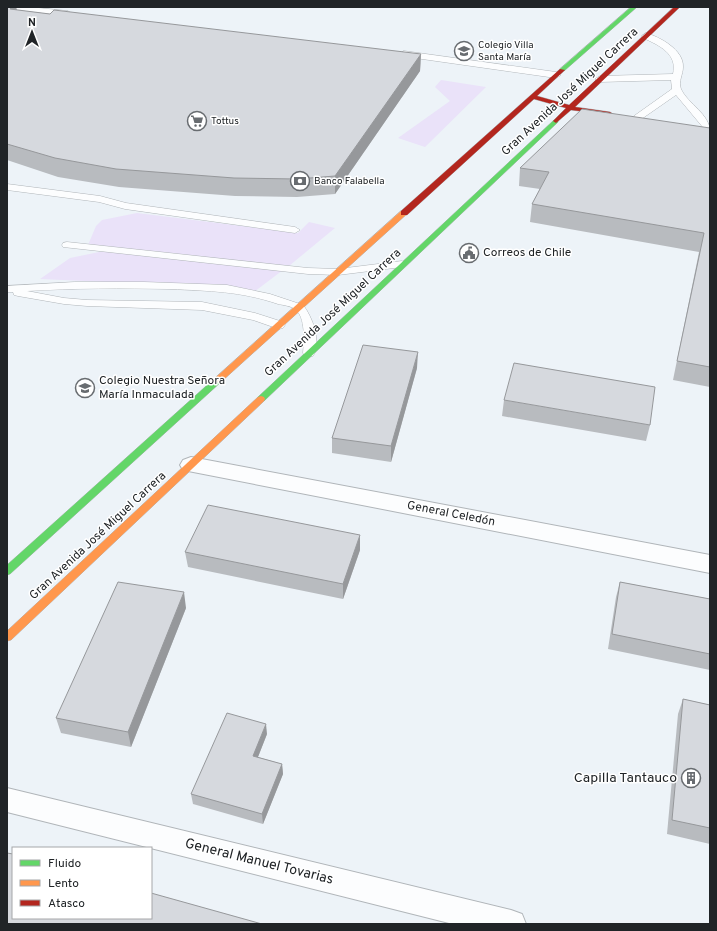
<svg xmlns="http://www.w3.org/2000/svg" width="717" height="931" viewBox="0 0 717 931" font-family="Overpass,sans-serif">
<rect width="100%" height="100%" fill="#edf3f8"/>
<g fill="#eae2f9">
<path d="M441 80 486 87 425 147 398 138 450 101 435 87Z"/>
<path d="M137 213 298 233 309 222 335 228 289 266 88 245 96 226 102 220Z"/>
<path d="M104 251 283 270 254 292 152 284 40 279 70 258Z"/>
</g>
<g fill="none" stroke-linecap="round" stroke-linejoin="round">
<g stroke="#b0b5b9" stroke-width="1">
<g id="lane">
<path d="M7 7H29L68 11 72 14 68 17 7 9Z"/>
<path d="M646 33C660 37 684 50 683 67 683 75 678 81 681 89 688 104 710 114 710 132L706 131 676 95 640 120H634L632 118 634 116 672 89 671 80 600 82 595 79 600 76 673 74C678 54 659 45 643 38L642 36Z"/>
<path d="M404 51 556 72 561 75 556 78 401 56 400 54Z"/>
<path d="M7 184 100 196 126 203 295 227 300 230 295 233 125 209 99 202 7 190Z"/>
<path d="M67 242 308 268 338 269 402 261 407 264 402 267 338 275 308 274 63 247 62 245 63 243Z"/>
<path d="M75 282H144L227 285 270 294 303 305C312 316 322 342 313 356H305L303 353C304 342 306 317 295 309 291 306 283 305 278 304 240 291 209 291 170 289 122 288 75 288 27 291L64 298 87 300 202 302 255 313 283 322 285 325 283 328 279 329 253 320 202 310 87 306 64 304 18 296 14 295 13 292H7V286Z"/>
</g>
</g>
<g stroke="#b0b5b9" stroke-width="2">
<g id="street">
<path d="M191 457 710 555V573L183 470 180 465 183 460Z"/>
<path d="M7 788 511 910 522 914 526 924H453L7 812Z"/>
</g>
</g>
<g stroke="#b0b5b9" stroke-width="1">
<g id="fast">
<path d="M631 7H637L564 71H560V69Z"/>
<path d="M556 119 558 120V122L264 401H258L257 399 258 397 554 120Z"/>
<path d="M218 377 221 378 222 380 221 382 10 574 7 575V565L215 378Z"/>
</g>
</g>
<g stroke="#b0b5b9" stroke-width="1">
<g id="slow">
<path d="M401 211H404L408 213 221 382H215L214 380 215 378Z"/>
<path d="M261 396 264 397 265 399 264 401 11 640 7 641V631L258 397Z"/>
</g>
</g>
<g stroke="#b0b5b9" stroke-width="1">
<path id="jam" d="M674 7H680L575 107 610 112 613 114 612 115 571 110 556 123 553 121 566 108 534 99 407 215H401V211L560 69 565 70 537 96 569 105Z"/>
</g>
<use href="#lane" fill="#fcfdfe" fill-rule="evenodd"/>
<use href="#street" fill="#fcfdfe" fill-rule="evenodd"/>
<use href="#fast" fill="#63d668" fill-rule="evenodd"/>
<use href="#slow" fill="#ff974d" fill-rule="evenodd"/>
<use href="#jam" fill="#b3261e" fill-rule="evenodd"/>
</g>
<g fill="#b8bbbf">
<path d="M7 7H16L17 10 50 14 421 54 420 71 335 194 297 197 235 196 119 187 58 177 7 160Z"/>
<path d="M710 128V387L673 380 699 252 530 222 532 204 540 189 519 186 520 168Z"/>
<path d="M417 368 391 462 332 453V438Z"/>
<path d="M504 400 650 425 646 441 502 416Z"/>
<path d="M360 550 343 599 188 567 185 552Z"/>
<path d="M620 582 710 599V670L608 649 616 597Z"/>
<path d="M186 608 131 747 61 733 56 718Z"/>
<path d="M683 699 710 705V844L667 834 678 714Z"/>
<path d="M267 734 258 757 282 764 283 774 263 824 193 804 191 794Z"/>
</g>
<g fill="#96989b">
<path d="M12 7H16L19 19 10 9Z"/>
<path d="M421 54 420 71 335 194V176Z"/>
<path d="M418 352 417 368 391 462V446Z"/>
<path d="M360 535V550L343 599V584Z"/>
<path d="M184 592 186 608 131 747 128 732Z"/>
<path d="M266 724 267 734 254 767 253 756Z"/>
<path d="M282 764 283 774 263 824 262 814Z"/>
</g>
<g fill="#d6d9de" stroke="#96989b">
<path d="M7 7H12L10 9 50 14 54 10 421 54 335 176 297 179 234 178 116 169 55 158 7 144Z"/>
<path d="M582 109 710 128V367L677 361 704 233 532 204 549 172 520 168Z"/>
<path d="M363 345 418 352 391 446 332 438Z"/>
<path d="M514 363 655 387 650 425 504 400Z"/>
<path d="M208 505 360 535 343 584 185 552Z"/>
<path d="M118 582 184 592 128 732 56 718Z"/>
<path d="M620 582 710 599V654L612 634Z"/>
<path d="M683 699 710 705V828L672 820Z"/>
<path d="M227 713 266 724 253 756 282 764 262 814 191 794Z"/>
<path d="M7 853 13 854V918H151V893L262 924H7Z"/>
</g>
<defs>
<g id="school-ring" transform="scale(1)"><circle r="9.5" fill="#fff" stroke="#686c70" stroke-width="1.5"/><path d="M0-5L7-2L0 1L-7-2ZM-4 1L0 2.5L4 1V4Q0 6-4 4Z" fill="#686c70"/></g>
<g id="supermarket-ring" transform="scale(1)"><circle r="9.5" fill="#fff" stroke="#686c70" stroke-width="1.5"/><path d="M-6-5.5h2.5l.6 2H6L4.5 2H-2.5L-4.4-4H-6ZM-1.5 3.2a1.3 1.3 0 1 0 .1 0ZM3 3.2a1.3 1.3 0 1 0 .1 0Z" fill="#686c70"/></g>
<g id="bank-ring" transform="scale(1)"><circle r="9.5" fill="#fff" stroke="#686c70" stroke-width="1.5"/><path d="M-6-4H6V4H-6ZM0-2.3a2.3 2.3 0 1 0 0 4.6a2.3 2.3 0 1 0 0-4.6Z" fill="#686c70"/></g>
<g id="civic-ring" transform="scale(1)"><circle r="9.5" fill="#fff" stroke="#686c70" stroke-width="1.5"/><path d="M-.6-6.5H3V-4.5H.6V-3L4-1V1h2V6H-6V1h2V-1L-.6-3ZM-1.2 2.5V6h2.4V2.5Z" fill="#686c70"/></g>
<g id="building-ring" transform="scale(1)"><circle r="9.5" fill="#fff" stroke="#686c70" stroke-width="1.5"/><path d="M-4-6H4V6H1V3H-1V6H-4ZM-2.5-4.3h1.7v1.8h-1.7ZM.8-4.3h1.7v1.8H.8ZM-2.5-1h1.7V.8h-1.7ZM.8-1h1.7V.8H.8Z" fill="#686c70"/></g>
</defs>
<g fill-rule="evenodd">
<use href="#school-ring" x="464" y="51"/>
<use href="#supermarket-ring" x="197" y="121"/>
<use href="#bank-ring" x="300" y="181"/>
<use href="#civic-ring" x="469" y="253"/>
<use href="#school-ring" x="85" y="388"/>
<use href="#building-ring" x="691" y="778"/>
</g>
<g text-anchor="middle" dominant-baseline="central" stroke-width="3" stroke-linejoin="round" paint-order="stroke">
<g font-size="10" fill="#202427" stroke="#fff" text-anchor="start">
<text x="478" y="45">Colegio Villa<tspan x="478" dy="12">Santa María</tspan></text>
<text x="211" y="121">Tottus</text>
<text x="314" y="181">Banco Falabella</text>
</g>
<g font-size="12" fill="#202427" stroke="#fff">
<text transform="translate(570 92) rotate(-43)">Gran Avenida José Miguel Carrera</text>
<text transform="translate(333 313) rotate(-43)">Gran Avenida José Miguel Carrera</text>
<text transform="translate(451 514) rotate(11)">General Celedón</text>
<text transform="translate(98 536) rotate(-43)">Gran Avenida José Miguel Carrera</text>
</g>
<g font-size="12" fill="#202427" stroke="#fff" text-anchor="start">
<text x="483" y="253">Correos de Chile</text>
<text x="99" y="381">Colegio Nuestra Señora<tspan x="99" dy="14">María Inmaculada</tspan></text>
</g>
<g font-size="14" fill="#202427" stroke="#fff" text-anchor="end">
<text x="677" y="778">Capilla Tantauco</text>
</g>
<g font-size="14" fill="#202427" stroke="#fff">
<text transform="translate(259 862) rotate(14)">General Manuel Tovarias</text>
</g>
</g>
<rect width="717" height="931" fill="none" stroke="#202427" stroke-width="16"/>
<rect x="12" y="847" width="140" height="72" fill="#ffffff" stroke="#a6a7a9"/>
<rect x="20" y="860" width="20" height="6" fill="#63d668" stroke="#a6a7a9"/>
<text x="48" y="867" font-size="12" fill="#202427">Fluido</text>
<rect x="20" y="880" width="20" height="6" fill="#ff974d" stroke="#a6a7a9"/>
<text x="48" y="887" font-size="12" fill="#202427">Lento</text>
<rect x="20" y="900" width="20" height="6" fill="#b3261e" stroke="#a6a7a9"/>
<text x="48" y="907" font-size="12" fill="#202427">Atasco</text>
<g transform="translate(32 32)" stroke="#ffffff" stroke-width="3" paint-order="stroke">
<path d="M0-3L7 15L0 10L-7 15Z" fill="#202427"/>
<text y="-6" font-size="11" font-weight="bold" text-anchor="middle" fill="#202427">N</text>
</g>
</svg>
